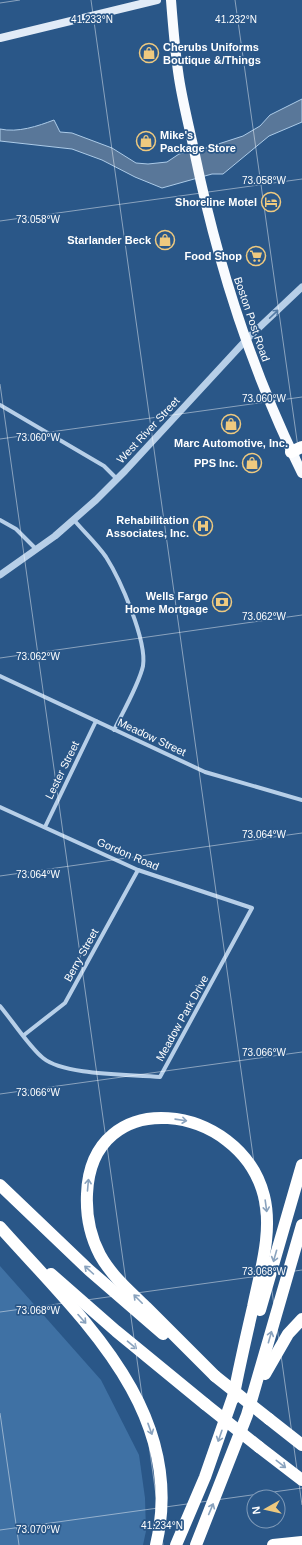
<svg xmlns="http://www.w3.org/2000/svg" width="302" height="1545" viewBox="0 0 302 1545" font-family="Arial,sans-serif">
<rect width="100%" height="100%" fill="#2a5788"/>
<path fill="#3f71a4" d="M0 1266 101 1380 139 1455 145 1498 146 1531 143 1545H0Z"/>
<path fill="#597799" stroke="#accbe8" d="M302 99V122L269 136 223 174H212L162 188 135 177 102 160 72 149 0 141V129C18 133 38 126 54 120L60 132 72 133 112 148 136 163 148 164 167 162 179 154 206 148 243 136 260 126 270 115Z"/>
<g fill="none" stroke-linecap="round" stroke-linejoin="round">
<g stroke="#b7cfe8" stroke-width="4">
<path d="M0 405 104 466 117 479"/>
<path d="M0 520 16 529 36 549"/>
<path d="M74 520C84 532 97 544 106 557 120 579 147 640 143 666 139 684 123 712 114 730"/>
<path d="M0 676 205 772 302 800"/>
<path d="M0 807 138 870 252 908 160 1077C131 1074 65 1076 43 1058 30 1048 11 1019 0 1006"/>
<path d="M45 827 96 721"/>
<path d="M24 1035 65 1003 138 870"/>
</g>
<path stroke="#b7cfe8" stroke-width="7" d="M0 575 55 536 96 500 125 471 246 340 302 287"/>
<path stroke="#e1ebf7" stroke-width="8" d="M0 38 157 0"/>
<path stroke="#f9fbfe" stroke-width="10" d="M171 0C173 26 175 52 179 78 183 104 190 130 195 155 218 266 252 372 302 473"/>
<g stroke="#fff" stroke-width="12">
<path d="M291 452 302 447"/>
<path d="M0 1185 89 1270 163 1334"/>
<path d="M0 1227C80 1317 188 1411 156 1545"/>
<path d="M51 1274 116 1331 205 1404"/>
<path d="M260 1310 302 1165"/>
<path d="M265 1374 288 1334 302 1319"/>
<path d="M215 1376C192 1353 169 1330 146 1307 129 1291 111 1275 100 1255 90 1236 86 1215 87 1194 91 1083 240 1102 264 1196 273 1232 260 1272 253 1307 246 1337 239 1368 233 1399"/>
<path d="M269 1419 302 1445"/>
<path d="M259 1447 302 1480"/>
<path d="M176 1545 205 1477 235 1391"/>
<path d="M196 1545 247 1415 302 1225"/>
<path d="M273 1545 302 1542"/>
</g>
<g stroke="#fff" stroke-width="12">
<path d="M215 1376 269 1419"/>
<path d="M205 1404 259 1447"/>
</g>
</g>
<defs><path id="oneway-shaft" d="M-6 0H5M1.5-3L5.5 0L1.5 3" fill="none" stroke-width="1.6" stroke-linecap="round" stroke-linejoin="round"/></defs>
<use stroke="#547ba5" href="#oneway-shaft" transform="translate(274 314) rotate(-43)"/>
<g stroke="#8aa3be">
<use href="#oneway-shaft" transform="translate(181 1120) rotate(8)"/>
<use href="#oneway-shaft" transform="translate(88 1185) rotate(-85)"/>
<use href="#oneway-shaft" transform="translate(266 1206) rotate(82)"/>
<use href="#oneway-shaft" transform="translate(275 1256) rotate(106)"/>
<use href="#oneway-shaft" transform="translate(89 1270) rotate(-138)"/>
<use href="#oneway-shaft" transform="translate(138 1299) rotate(-135)"/>
<use href="#oneway-shaft" transform="translate(82 1319) rotate(48)"/>
<use href="#oneway-shaft" transform="translate(270 1337) rotate(-74)"/>
<use href="#oneway-shaft" transform="translate(132 1345) rotate(40)"/>
<use href="#oneway-shaft" transform="translate(150 1429) rotate(70)"/>
<use href="#oneway-shaft" transform="translate(220 1436) rotate(109)"/>
<use href="#oneway-shaft" transform="translate(281 1464) rotate(38)"/>
<use href="#oneway-shaft" transform="translate(211 1509) rotate(-67)"/>
</g>
<path fill="none" stroke="#fff" stroke-width="1" stroke-opacity="0.45" d="M91 0 302 1505M235 0 302 476M0 3 20 0M0 221 302 179M0 384 163 1545M0 439 302 397M0 658 302 615M0 876 302 833M0 1094 302 1052M0 1312 302 1270M0 1413 19 1545M0 1530 302 1488"/>
<defs>
<g id="shop-ring" transform="scale(1)"><circle r="9.5" fill="#2a5788" stroke="#eec97f" stroke-width="1.5"/><path d="M-5-2.5h2.3a2.7 3.5 0 0 1 5.4 0H5L5.5 6h-11ZM-1.5-2.5h3a1.5 2.3 0 0 0-3 0Z" fill="#eec97f"/></g>
<g id="hotel-ring" transform="scale(1)"><circle r="9.5" fill="#2a5788" stroke="#eec97f" stroke-width="1.5"/><path d="M-6-4.5h1.5V1H6V5H4.5V3h-9V5H-6ZM-4 0a1.8 1.8 0 1 1 3.6 0ZM.5 0V-2.5h3Q6-2.5 6 0Z" fill="#eec97f"/></g>
<g id="supermarket-ring" transform="scale(1)"><circle r="9.5" fill="#2a5788" stroke="#eec97f" stroke-width="1.5"/><path d="M-6-5.5h2.5l.6 2H6L4.5 2H-2.5L-4.4-4H-6ZM-1.5 3.2a1.3 1.3 0 1 0 .1 0ZM3 3.2a1.3 1.3 0 1 0 .1 0Z" fill="#eec97f"/></g>
<g id="hospital-ring" transform="scale(1)"><circle r="9.5" fill="#2a5788" stroke="#eec97f" stroke-width="1.5"/><path d="M-5-5h3v3.5h4V-5h3V5h-3V1.5h-4V5h-3Z" fill="#eec97f"/></g>
<g id="bank-ring" transform="scale(1)"><circle r="9.5" fill="#2a5788" stroke="#eec97f" stroke-width="1.5"/><path d="M-6-4H6V4H-6ZM0-2.3a2.3 2.3 0 1 0 0 4.6a2.3 2.3 0 1 0 0-4.6Z" fill="#eec97f"/></g>
</defs>
<g fill-rule="evenodd">
<use href="#shop-ring" x="149" y="53"/>
<use href="#shop-ring" x="146" y="141"/>
<use href="#hotel-ring" x="271" y="202"/>
<use href="#shop-ring" x="165" y="240"/>
<use href="#supermarket-ring" x="256" y="256"/>
<use href="#shop-ring" x="231" y="424"/>
<use href="#shop-ring" x="252" y="463"/>
<use href="#hospital-ring" x="203" y="526"/>
<use href="#bank-ring" x="222" y="602"/>
</g>
<g text-anchor="middle" dominant-baseline="central" stroke-width="3.5" stroke-linejoin="round" paint-order="stroke">
<g font-size="11" font-weight="bold" fill="#fff" stroke="#2a5788" text-anchor="end">
<text x="163" y="47" text-anchor="start">Cherubs Uniforms<tspan x="163" dy="13">Boutique &amp;/Things</tspan></text>
<text x="160" y="135" text-anchor="start">Mike's<tspan x="160" dy="13">Package Store</tspan></text>
<text x="257" y="202">Shoreline Motel</text>
<text x="151" y="240">Starlander Beck</text>
<text x="242" y="256">Food Shop</text>
<text x="231" y="443" text-anchor="middle">Marc Automotive, Inc.</text>
<text x="238" y="463">PPS Inc.</text>
<text x="189" y="520">Rehabilitation<tspan x="189" dy="13">Associates, Inc.</tspan></text>
<text x="208" y="596">Wells Fargo<tspan x="208" dy="13">Home Mortgage</tspan></text>
</g>
<g font-size="11" fill="#fff" stroke="#2a5788">
<text transform="translate(252 319) rotate(71)">Boston Post Road</text>
<text transform="translate(148 430) rotate(-47)">West River Street</text>
<text transform="translate(152 737) rotate(25)">Meadow Street</text>
<text transform="translate(62 770) rotate(-64)">Lester Street</text>
<text transform="translate(128 854) rotate(23)">Gordon Road</text>
<text transform="translate(81 955) rotate(-61)">Berry Street</text>
<text transform="translate(182 1018) rotate(-61)">Meadow Park Drive</text>
</g>
</g>
<g font-size="10" text-anchor="middle" fill="#fff" stroke="#2a5788" stroke-width="3.5" stroke-linejoin="round" paint-order="stroke">
<text x="92" y="23">41.233°N</text>
<text x="236" y="23">41.232°N</text>
<text x="264" y="184">73.058°W</text>
<text x="38" y="223">73.058°W</text>
<text x="264" y="402">73.060°W</text>
<text x="38" y="441">73.060°W</text>
<text x="264" y="620">73.062°W</text>
<text x="38" y="660">73.062°W</text>
<text x="264" y="838">73.064°W</text>
<text x="38" y="878">73.064°W</text>
<text x="264" y="1056">73.066°W</text>
<text x="38" y="1096">73.066°W</text>
<text x="264" y="1275">73.068°W</text>
<text x="38" y="1314">73.068°W</text>
<text x="162" y="1529">41.234°N</text>
<text x="38" y="1533">73.070°W</text>
</g>
<g transform="translate(266 1509) rotate(262)"><circle r="19" fill="#2a5788" stroke="#7f9ab8"/>
<path d="M0-3L7 15L0 10L-7 15Z" fill="#eec97f"/>
<text y="-6" font-size="11" font-weight="bold" text-anchor="middle" fill="#ffffff">N</text>
</g>
</svg>
